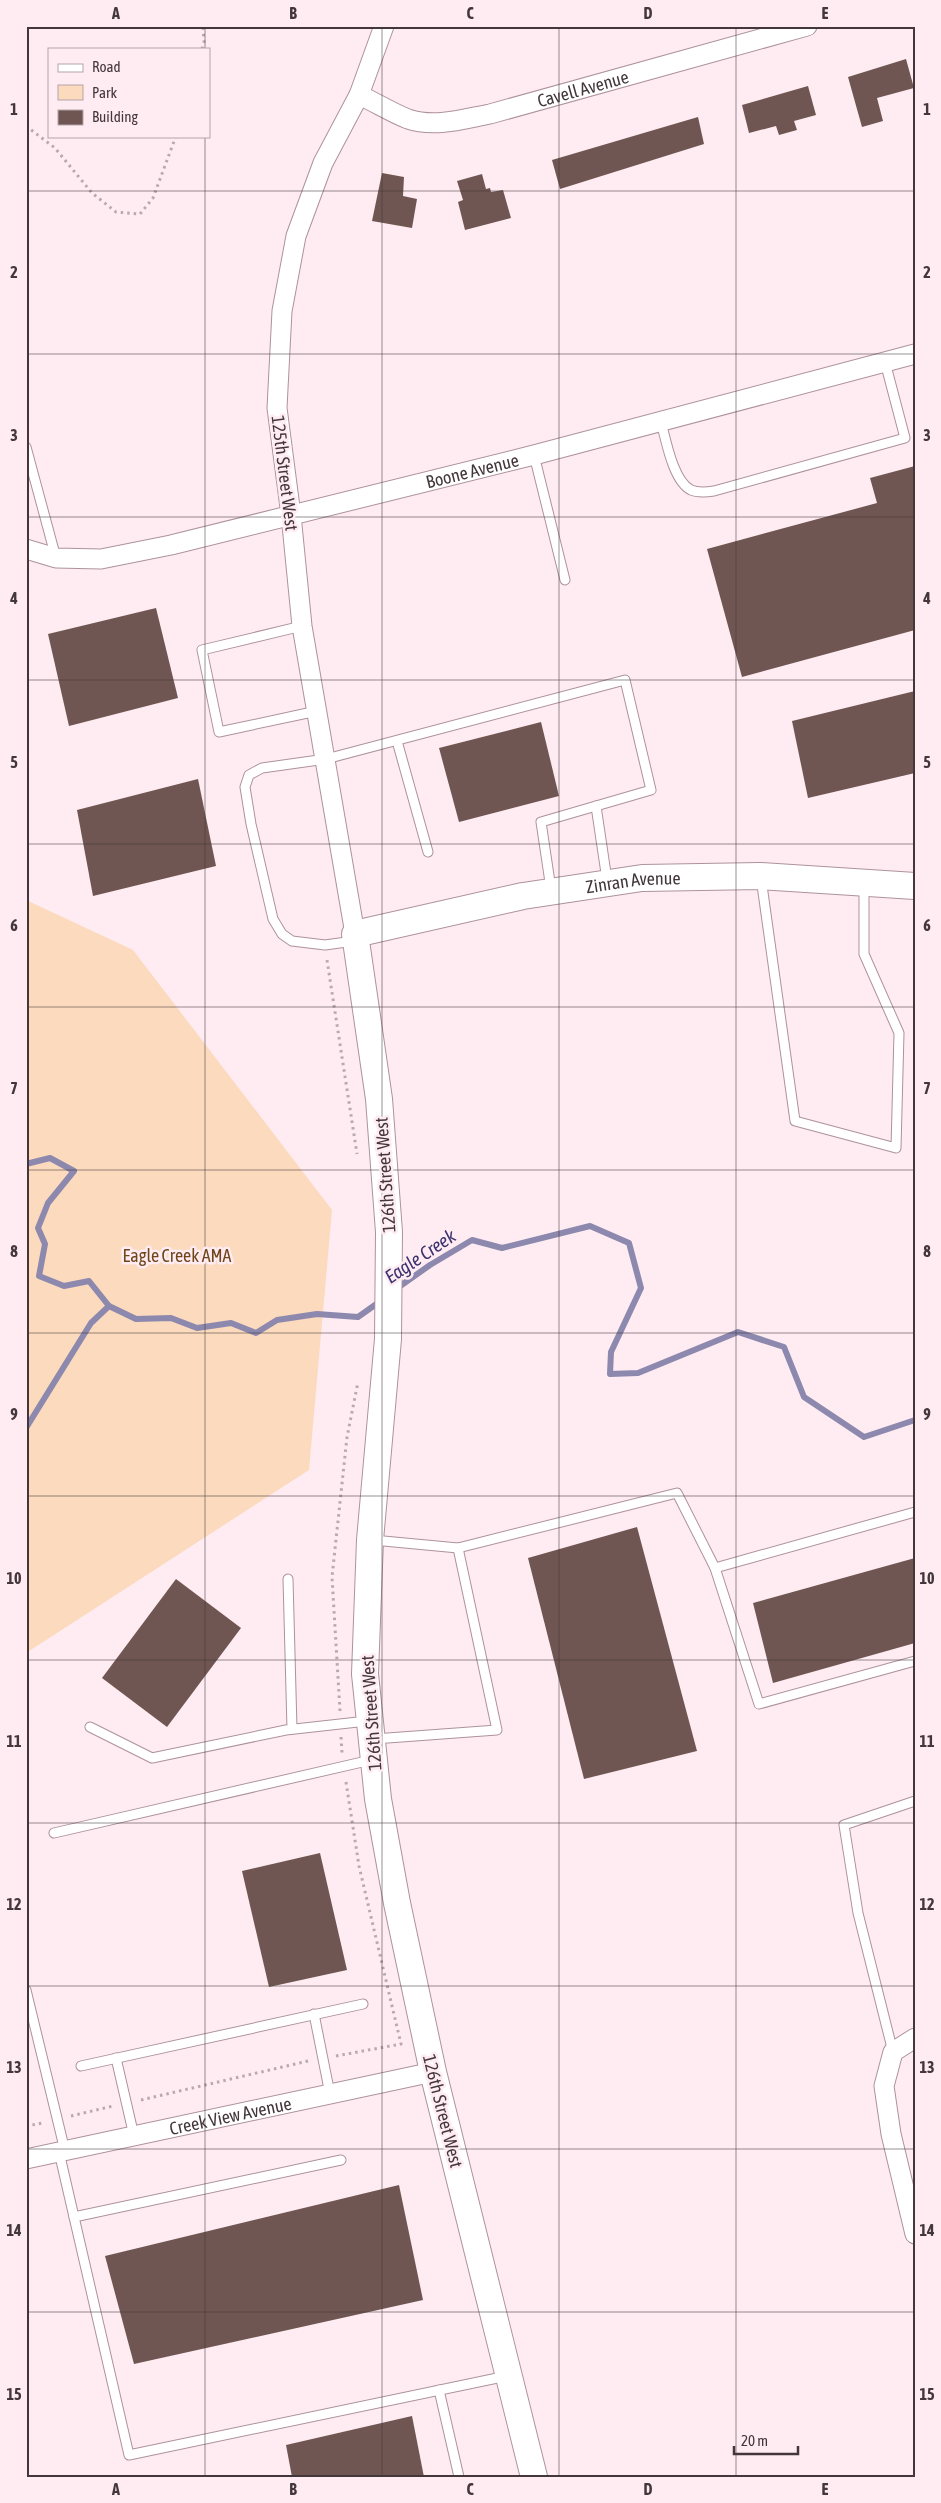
<svg xmlns="http://www.w3.org/2000/svg" width="941" height="2503" viewBox="0 0 941 2503" font-family="'Asap Condensed',sans-serif">
<rect width="100%" height="100%" fill="#feecf2"/>
<path fill="#fbdabd" d="M26 900 133 950 332 1210 309 1470 26 1653Z"/>
<g fill="none" stroke-linecap="round" stroke-linejoin="round">
<g stroke="#8d88ad" stroke-width="6">
<path d="M26 1164 50 1158 74 1171 48 1203 38 1228 45 1244 39 1276 64 1286 89 1281 109 1306 136 1319 171 1318 197 1328 231 1323 256 1333 277 1320 317 1314 358 1317 382 1300"/>
<path d="M396 1289 430 1265 472 1240 502 1248 590 1226 629 1243 641 1288 611 1352 610 1374 638 1373 738 1332 784 1347 804 1397 864 1437 915 1420"/>
<path d="M26 1428 91 1323 109 1306"/>
</g>
</g>
<g fill="#705652">
<path d="M906 59 914 88 877 98 883 121 862 127 848 77Z"/>
<path d="M808 86 816 115 794 121 797 130 779 135 776 126 749 133 742 105Z"/>
<path d="M698 117 704 144 560 189 552 160Z"/>
<path d="M382 173 404 177 403 196 417 199 412 228 372 221Z"/>
<path d="M482 174 486 189 490 188 491 192 503 190 511 218 465 230 458 202 463 200 457 181Z"/>
<path d="M915 466V630L742 677 707 549 877 503 870 478Z"/>
<path d="M156 608 178 698 69 726 48 634Z"/>
<path d="M915 691V773L808 798 792 721Z"/>
<path d="M541 722 559 796 459 822 439 748Z"/>
<path d="M198 779 216 866 93 896 77 810Z"/>
<path d="M637 1527 697 1751 584 1779 528 1558Z"/>
<path d="M915 1558V1643L773 1683 753 1603Z"/>
<path d="M176 1579 241 1628 167 1727 102 1678Z"/>
<path d="M320 1853 347 1970 269 1987 242 1871Z"/>
<path d="M399 2185 423 2300 134 2364 105 2256Z"/>
<path d="M412 2416 424 2477H292L286 2445Z"/>
</g>
<g fill="none" stroke-linecap="round" stroke-linejoin="round">
<g stroke="#ae929b" stroke-width="11">
<g id="lane">
<path d="M661 422C666 440 673 481 691 490 698 493 707 492 714 491L905 438 885 362"/>
<path d="M26 447 56 558"/>
<path d="M534 455 565 580"/>
<path d="M302 626 202 650 219 732 317 711"/>
<path d="M397 741 428 852"/>
<path d="M596 806 607 880"/>
<path d="M761 878 795 1121 896 1148 899 1033 864 954V884"/>
<path d="M354 941 325 945 292 941 282 934 273 919 251 824 245 787 249 775 262 768 326 759 625 680 651 790 541 822 551 889"/>
<path d="M373 1540 458 1548 677 1493 715 1568 759 1704 915 1661"/>
<path d="M715 1568 915 1512"/>
<path d="M288 1579 292 1729"/>
<path d="M90 1727 152 1758 286 1730 367 1721"/>
<path d="M374 1739 497 1730 458 1548"/>
<path d="M54 1833 371 1760"/>
<path d="M26 1990 65 2151"/>
<path d="M314 2014 330 2094"/>
<path d="M893 2052 858 1913 844 1825 915 1801"/>
<path d="M116 2058 134 2136"/>
<path d="M81 2066 363 2004"/>
<path d="M59 2152 129 2455 507 2376"/>
<path d="M74 2217 341 2160"/>
<path d="M439 2390 459 2477"/>
</g>
</g>
<g stroke="#ae929b" stroke-width="21">
<g id="street">
<path id="s1" d="M359 95C375 102 392 113 408 119 435 128 463 119 490 114L807 26"/>
<path id="s2" d="M26 549 56 558 101 559 171 545 534 455 915 354"/>
<path d="M355 934 302 626 291 515 277 408 282 311 296 236 323 163 359 95 384 26"/>
<path d="M915 2038 893 2052 884 2086 891 2134 915 2234"/>
<path id="s3" d="M26 2159 433 2072"/>
</g>
</g>
<g stroke="#ae929b" stroke-width="28">
<g id="secondary">
<path id="s4" d="M534 2477 433 2072 397 1903 378 1799 365 1674 370 1540 388 1339 389 1232 379 1099 355 934 523 896 642 878 760 876 915 886"/>
</g>
</g>
<g stroke="#b9a9af" stroke-width="3" stroke-dasharray="2.5 4" stroke-linecap="butt">
<path d="M202 49 204 42 203 26"/>
<path d="M26 126 55 148 92 193 116 212 140 214 153 198 176 136"/>
<path d="M327 960 357 1154"/>
<path d="M340 1711 332 1577 347 1437 358 1382"/>
<path d="M341 1737 342 1753"/>
<path d="M336 2056 401 2044 359 1866 346 1782"/>
<path d="M141 2100 308 2061"/>
<path d="M71 2116 113 2106"/>
<path d="M26 2126 43 2123"/>
</g>
<use href="#lane" stroke="#fff" stroke-width="9"/>
<use href="#street" stroke="#fff" stroke-width="19"/>
<use href="#secondary" stroke="#fff" stroke-width="26"/>
</g>
<path fill="none" stroke="#43373c" stroke-width="1" stroke-opacity="0.55" d="M205 26V49M382 26V2477M559 26V2477M736 26V2477M205 136V2477M26 191H915M26 354H915M26 517H915M26 680H915M26 844H915M26 1007H915M26 1170H915M26 1333H915M26 1496H915M26 1660H915M26 1823H915M26 1986H915M26 2149H915M26 2312H915"/>
<g text-anchor="middle" dominant-baseline="central" stroke-width="5" stroke-linejoin="round" paint-order="stroke">
<g font-size="18" fill="#43373c" stroke="#feecf2">
<text stroke="none"><textPath href="#s1" startOffset="234">Cavell Avenue</textPath></text>
<text stroke="none"><textPath href="#s2" startOffset="458">Boone Avenue</textPath></text>
<text transform="translate(285 473) rotate(83)">125th Street West</text>
<text stroke="none"><textPath href="#s4" startOffset="1848">Zinran Avenue</textPath></text>
<text transform="translate(385 1175) rotate(-94)">126th Street West</text>
<text transform="translate(371 1713) rotate(-94)">126th Street West</text>
<text transform="translate(443 2111) rotate(76)">126th Street West</text>
<text stroke="none"><textPath href="#s3" startOffset="209">Creek View Avenue</textPath></text>
</g>
<g font-size="18" fill="#6f4519" stroke="#feecf2">
<text x="177" y="1255">Eagle Creek AMA</text>
</g>
<g font-size="19" font-style="italic" fill="#3b326f" stroke="#feecf2">
<text transform="translate(420 1256) rotate(-34)">Eagle Creek</text>
</g>
</g>
<rect width="941" height="2503" fill="none" stroke="#feecf2" stroke-width="55"/>
<rect x="48" y="48" width="162" height="90" fill="#feecf2" stroke="#b3a4a9"/>
<rect x="58" y="64" width="25" height="8" fill="#ffffff" stroke="#b3a4a9"/>
<text x="92" y="72" font-size="15" fill="#43373c">Road</text>
<rect x="58" y="85" width="25" height="15" fill="#fbdabd" stroke="#b3a4a9"/>
<text x="92" y="98" font-size="15" fill="#43373c">Park</text>
<rect x="58" y="110" width="25" height="15" fill="#705652" stroke="#b3a4a9"/>
<text x="92" y="122" font-size="15" fill="#43373c">Building</text>
<path d="M734 2446v8h64v-8" fill="none" stroke="#43373c" stroke-width="2.5"/>
<text x="741" y="2446" font-size="15" fill="#43373c" stroke="#feecf2" stroke-width="4" paint-order="stroke">20 m</text>
<rect x="28" y="28" width="886" height="2448" fill="none" stroke="#43373c" stroke-width="2"/>
<g font-size="16" text-anchor="middle" font-weight="bold" fill="#43373c">
<text x="116" y="19">A</text>
<text x="293" y="19">B</text>
<text x="470" y="19">C</text>
<text x="648" y="19">D</text>
<text x="825" y="19">E</text>
<text x="14" y="115">1</text>
<text x="927" y="115">1</text>
<text x="14" y="278">2</text>
<text x="927" y="278">2</text>
<text x="14" y="441">3</text>
<text x="927" y="441">3</text>
<text x="14" y="604">4</text>
<text x="927" y="604">4</text>
<text x="14" y="768">5</text>
<text x="927" y="768">5</text>
<text x="14" y="931">6</text>
<text x="927" y="931">6</text>
<text x="14" y="1094">7</text>
<text x="927" y="1094">7</text>
<text x="14" y="1257">8</text>
<text x="927" y="1257">8</text>
<text x="14" y="1420">9</text>
<text x="927" y="1420">9</text>
<text x="14" y="1584">10</text>
<text x="927" y="1584">10</text>
<text x="14" y="1747">11</text>
<text x="927" y="1747">11</text>
<text x="14" y="1910">12</text>
<text x="927" y="1910">12</text>
<text x="14" y="2073">13</text>
<text x="927" y="2073">13</text>
<text x="14" y="2236">14</text>
<text x="927" y="2236">14</text>
<text x="14" y="2400">15</text>
<text x="927" y="2400">15</text>
<text x="116" y="2495">A</text>
<text x="293" y="2495">B</text>
<text x="470" y="2495">C</text>
<text x="648" y="2495">D</text>
<text x="825" y="2495">E</text>
</g>
</svg>
